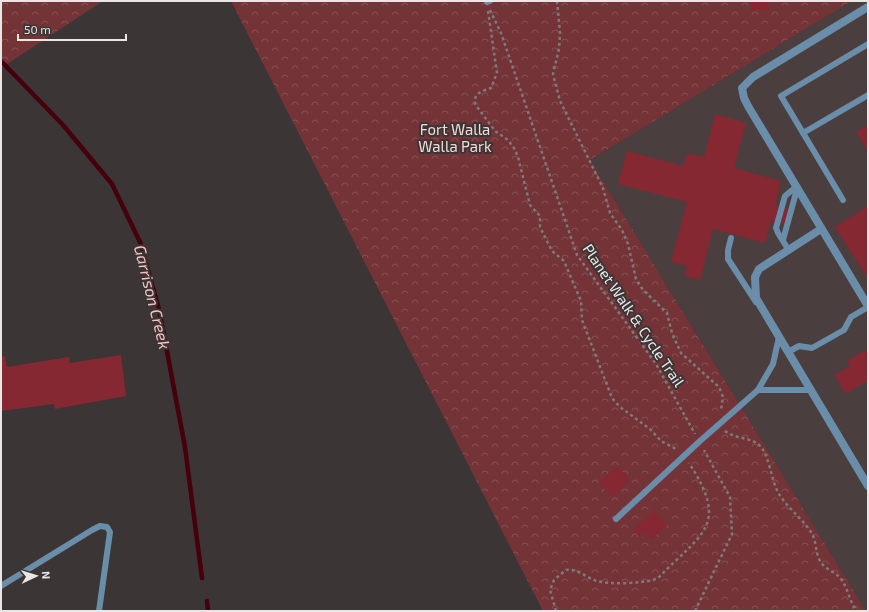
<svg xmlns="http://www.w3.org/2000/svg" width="869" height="612" viewBox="0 0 869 612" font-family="'Exo 2',sans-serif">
<defs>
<pattern id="park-crowns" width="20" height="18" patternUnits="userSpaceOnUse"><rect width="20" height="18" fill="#733337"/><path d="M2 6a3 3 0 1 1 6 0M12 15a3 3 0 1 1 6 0" fill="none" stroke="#875154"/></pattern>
</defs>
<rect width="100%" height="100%" fill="#3b3535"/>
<path fill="#4b3e3e" d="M852 1H868V611H866L590 160Z"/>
<g fill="url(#park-crowns)">
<path d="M1 1H103L1 68Z"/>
<path d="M231 1H852L590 160 866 611H543Z"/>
</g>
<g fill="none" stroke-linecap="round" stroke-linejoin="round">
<g stroke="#45000c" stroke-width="4.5">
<path d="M1 61 63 125 112 184 140 242 159 309 185 447 202 578"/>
<path d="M207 601 208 611"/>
</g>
</g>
<g fill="#862832">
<path d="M751 1H769L768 10H751Z"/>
<path d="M715 114 746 123 734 168 781 181 775 205 789 209 784 225 771 221 765 243 713 229 700 280 684 276 687 266 671 262 687 202 618 184 627 151 683 166 687 153 704 157Z"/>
<path d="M868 125V152L856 132Z"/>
<path d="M868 206V279L835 227Z"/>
<path d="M865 350 868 354V380L846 394 834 375 850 366 847 361Z"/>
<path d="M121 355 126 396 55 409 54 404 1 411V357L5 356 7 367 69 357 70 363Z"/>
<path d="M617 466 630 480 612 497 599 483Z"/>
<path d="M654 511 667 525 652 539 645 532 639 537 633 530Z"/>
</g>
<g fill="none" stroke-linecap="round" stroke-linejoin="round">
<g stroke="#7f7a7a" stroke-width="2.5" stroke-dasharray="3 3" stroke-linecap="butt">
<path d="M557 1 560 33 559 49 553 74 560 101 603 188 610 213 622 230 628 244 636 279 643 290 667 313 672 333 681 353 719 387 723 397 721 410"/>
<path d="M490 10 501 33 577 255 656 364 695 434"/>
<path d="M488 11 497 73 491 88C483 91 473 93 475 104L495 131 508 140 514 148 518 157 530 205 540 216V227L552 251 564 261 581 301 582 320 612 398 620 407 650 429 661 441 676 449"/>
<path d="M725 431C735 439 750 437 759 445 769 453 771 480 778 492 786 507 802 518 811 532 817 541 815 552 820 561 825 570 835 571 841 579 848 588 849 601 857 611"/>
<path d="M556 611 550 590 554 580 566 570C578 568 586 578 597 581 610 585 641 583 653 580L658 578C702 533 730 526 689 463"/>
<path d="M695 611 732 534 730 497 704 450"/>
</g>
<g stroke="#6a8da9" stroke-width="6">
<path d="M487 2 490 1"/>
<path d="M803 133 868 95"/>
<path d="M843 200 781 96 868 44"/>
<path d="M731 238 728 250V259L756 302"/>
<path d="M783 240 797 189"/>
<path d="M788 249 778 233 776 228 785 196 796 187"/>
<path d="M788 352 799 346 812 348 844 330 851 317 868 307"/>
<path d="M758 390H810"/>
<path d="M616 519 700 441 758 390 773 364 779 337"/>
<path d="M1 586 92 530 100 526 107 527 110 532 99 611"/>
</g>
<g stroke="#6a8da9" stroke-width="8">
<path d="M868 7 753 77 742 88 744 98 748 106 868 306"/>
<path d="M821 229 759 269 755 277 756 298 868 486"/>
</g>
</g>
<g text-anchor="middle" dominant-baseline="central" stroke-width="4" stroke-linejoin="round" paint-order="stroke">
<g font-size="15" fill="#f5d9d9" stroke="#3b3535">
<text x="455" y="129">Fort Walla<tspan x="455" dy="17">Walla Park</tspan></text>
</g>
<g font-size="15" fill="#eae6e6" stroke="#3b3535">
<text transform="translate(634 315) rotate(56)">Planet Walk &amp; Cycle Trail</text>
</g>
<g font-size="16" font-style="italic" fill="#f9c3c3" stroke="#3b3535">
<text transform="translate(153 297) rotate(76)">Garrison Creek</text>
</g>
</g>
<rect width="869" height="612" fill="none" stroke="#eae6e6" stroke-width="4"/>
<g transform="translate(36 576) rotate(86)" stroke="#3b3535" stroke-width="3" paint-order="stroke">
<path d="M0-3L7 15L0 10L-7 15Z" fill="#eae6e6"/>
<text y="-6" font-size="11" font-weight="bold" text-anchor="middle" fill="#eae6e6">N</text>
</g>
<path d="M18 34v6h108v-6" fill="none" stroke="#eae6e6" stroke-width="2"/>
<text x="24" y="34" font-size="12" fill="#eae6e6" stroke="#3b3535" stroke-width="3" paint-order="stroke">50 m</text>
</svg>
